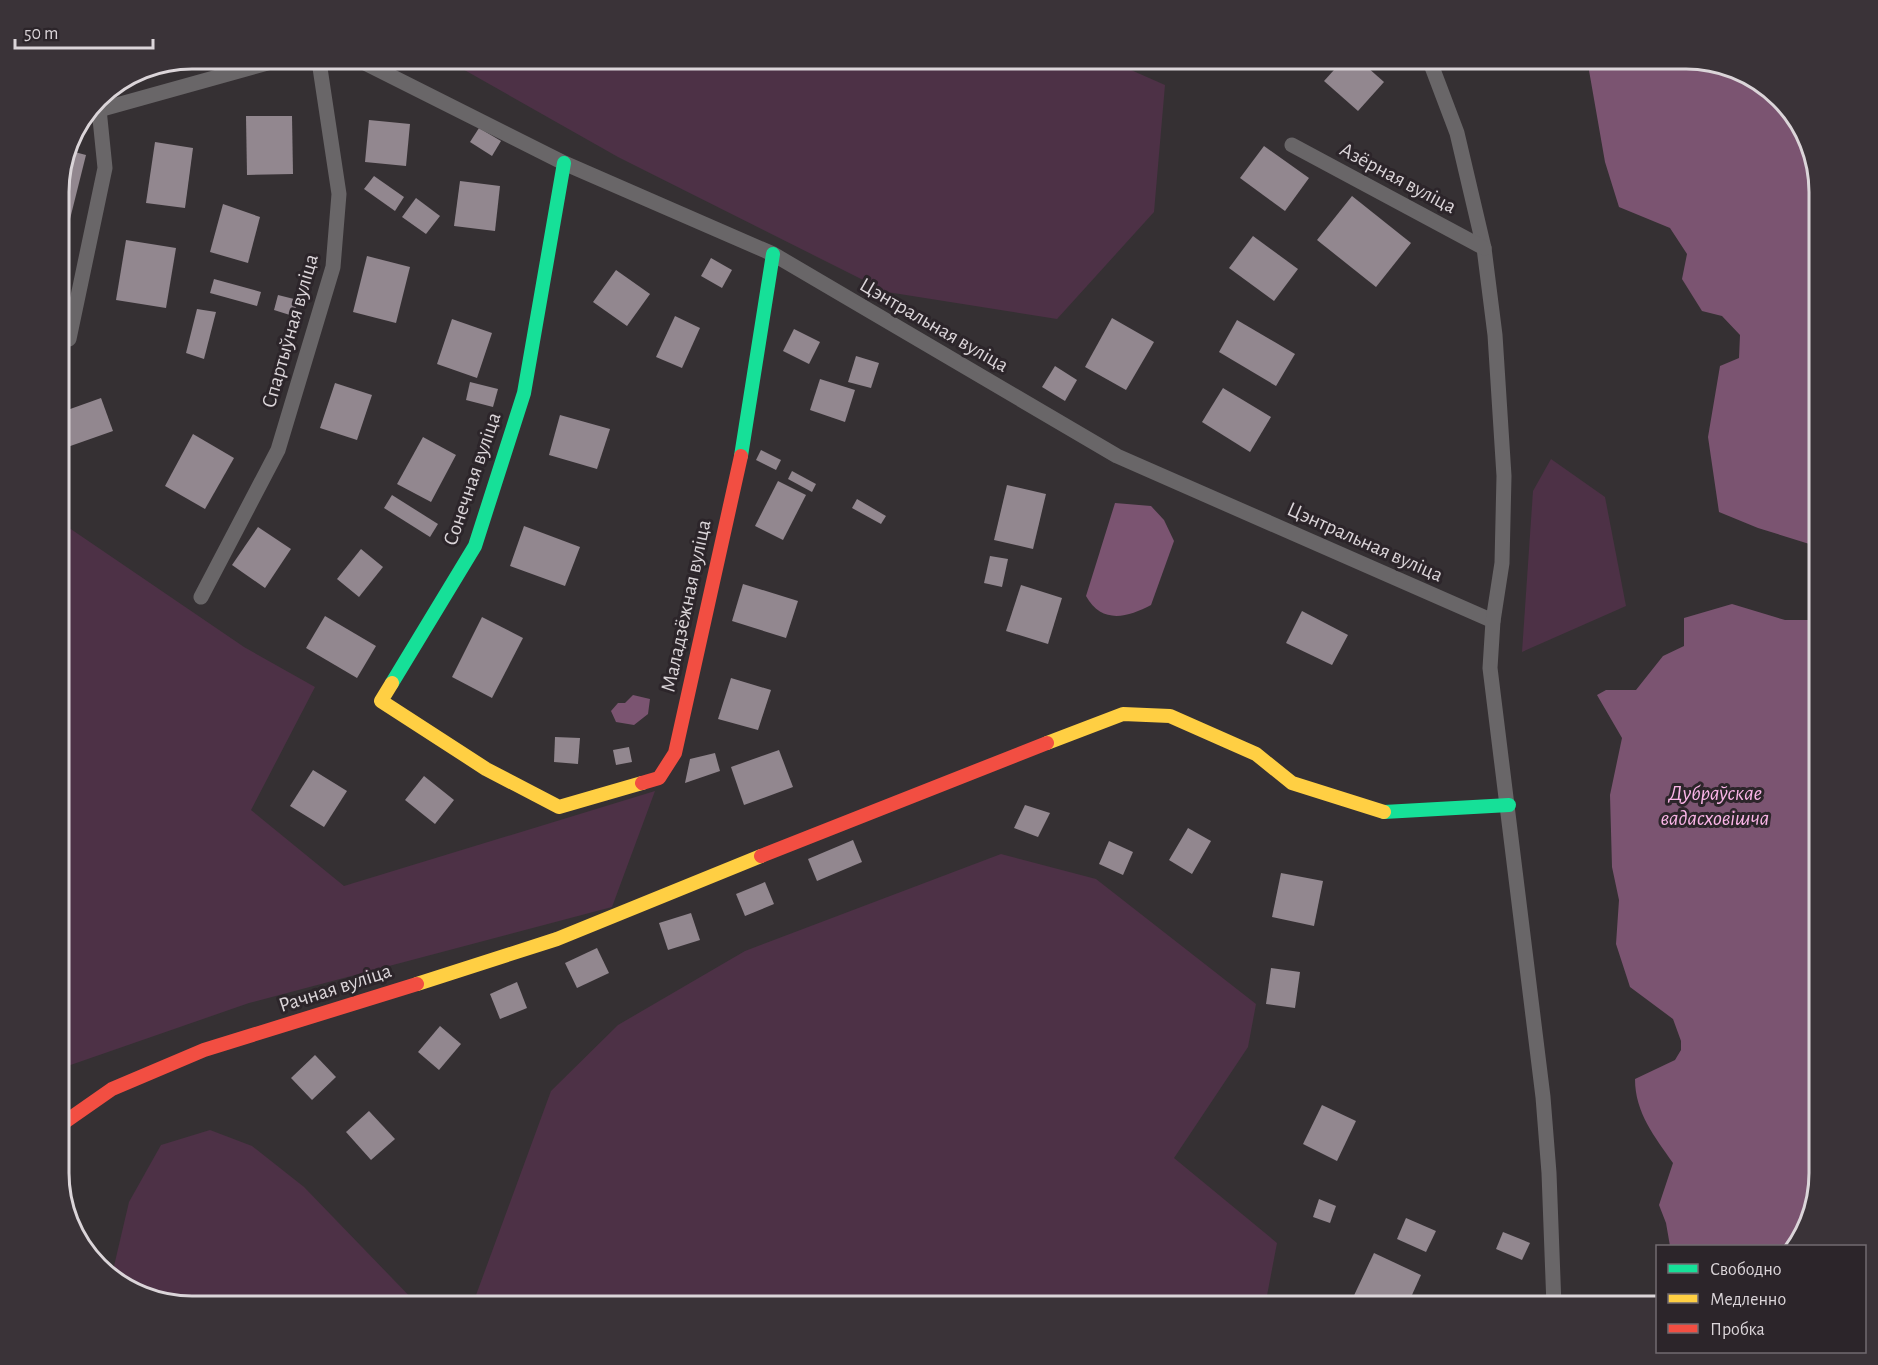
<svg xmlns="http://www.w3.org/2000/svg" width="1878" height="1365" viewBox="0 0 1878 1365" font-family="'Alegreya Sans',sans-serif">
<rect width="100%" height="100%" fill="#353033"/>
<g fill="#4d3146">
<path d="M445 59H1106L1165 85 1154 212 1057 319 887 292 618 157Z"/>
<path d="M1551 459 1605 497 1626 606 1522 652 1533 491Z"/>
<path d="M59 521 244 647 315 687 251 810 344 886 655 791 612 907 249 1003 59 1069Z"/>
<path d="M1001 854 1096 879 1256 1004 1248 1047 1174 1158 1277 1243 1265 1306H472L551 1091 618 1025 745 951Z"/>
<path d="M210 1130 252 1146 304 1187 419 1306H191L111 1279 129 1202 161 1145Z"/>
</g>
<g fill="#7b5471">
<path d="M1587 59H1687L1767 86 1806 132 1819 191V547L1758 528 1719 512 1708 437 1720 366 1739 358 1740 335 1722 316 1702 311 1682 279 1687 254 1670 228 1619 207 1605 162Z"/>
<path d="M1115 503 1151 506 1164 520 1174 541 1151 605C1128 617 1102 625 1086 596Z"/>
<path d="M1732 604 1785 620H1819V1174L1795 1246H1670L1666 1223 1659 1205 1673 1163C1655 1137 1635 1113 1635 1079L1675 1060 1681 1050V1041L1673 1019 1630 987 1616 944 1619 900 1612 867 1610 795 1622 738 1597 695 1606 690H1636L1663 656 1684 646V618Z"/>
<path d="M633 695 650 699 648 714 634 725 616 722 611 711 618 703H625Z"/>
</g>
<g fill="#92878f">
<path d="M1344 59H1358L1384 82 1358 111 1324 81Z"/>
<path d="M246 116H292L293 174 247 175Z"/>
<path d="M369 120 410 124 406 166 365 162Z"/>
<path d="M479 128 501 141 492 156 470 142Z"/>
<path d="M155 142 193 148 185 208 146 203Z"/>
<path d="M1264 146 1309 178 1285 211 1240 178Z"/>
<path d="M67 150 86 155 70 219 59 216V183Z"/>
<path d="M374 176 404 197 395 211 364 189Z"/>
<path d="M460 181 500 186 495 231 454 226Z"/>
<path d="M1352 196 1411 243 1376 287 1317 240Z"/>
<path d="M416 198 440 216 426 234 402 217Z"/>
<path d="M223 204 260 217 248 263 210 252Z"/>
<path d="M1253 236 1298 269 1274 301 1229 268Z"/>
<path d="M126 240 176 248 166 308 116 300Z"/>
<path d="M367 256 410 267 396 323 353 312Z"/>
<path d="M711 258 732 270 722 288 701 276Z"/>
<path d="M616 270 650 294 627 326 593 302Z"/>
<path d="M214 279 261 292 257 306 210 293Z"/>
<path d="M278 295 298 300 293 316 274 310Z"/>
<path d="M197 309 216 312 204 359 186 353Z"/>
<path d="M675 316 700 328 682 368 656 357Z"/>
<path d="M1112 318 1154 342 1126 390 1085 367Z"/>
<path d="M452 319 492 333 477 378 437 364Z"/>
<path d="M1237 320 1295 354 1276 386 1219 352Z"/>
<path d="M794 329 820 342 809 364 783 351Z"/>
<path d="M856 356 879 363 871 388 848 382Z"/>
<path d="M1055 366 1077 380 1065 401 1042 387Z"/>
<path d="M820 379 855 390 845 422 810 410Z"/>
<path d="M470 382 498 389 493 407 466 400Z"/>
<path d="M335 383 372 395 357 440 320 428Z"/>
<path d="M1223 388 1271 417 1250 452 1202 422Z"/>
<path d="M101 398 113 431 59 450V413Z"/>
<path d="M560 415 610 429 597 469 549 455Z"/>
<path d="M193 434 234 458 205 509 165 486Z"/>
<path d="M423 437 456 455 431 502 397 484Z"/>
<path d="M761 450 781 460 776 470 756 460Z"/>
<path d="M792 471 816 484 812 492 788 479Z"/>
<path d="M778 481 806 495 783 540 755 526Z"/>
<path d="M1007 485 1046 494 1033 549 994 540Z"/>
<path d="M392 495 438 524 430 537 384 508Z"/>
<path d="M857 499 886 516 881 524 852 508Z"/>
<path d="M524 526 580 547 565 586 510 566Z"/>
<path d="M258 527 291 549 265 588 232 565Z"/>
<path d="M361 549 383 567 359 597 337 579Z"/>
<path d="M990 556 1008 559 1002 587 984 583Z"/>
<path d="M743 584 798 601 786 638 732 621Z"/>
<path d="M1021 585 1062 598 1048 644 1006 631Z"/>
<path d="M1302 611 1348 635 1332 665 1286 643Z"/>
<path d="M325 616 376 646 357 678 306 648Z"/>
<path d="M482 617 523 638 492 698 452 677Z"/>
<path d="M731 678 771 690 758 730 718 719Z"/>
<path d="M555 737 580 738 578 764 554 762Z"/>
<path d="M629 747 632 762 616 765 613 750Z"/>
<path d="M779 750 793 787 744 805 731 767Z"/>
<path d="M715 753 720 771 685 783 690 759Z"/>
<path d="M313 770 347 791 324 827 290 806Z"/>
<path d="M424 776 454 800 435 824 405 800Z"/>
<path d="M1025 805 1050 813 1038 837 1014 828Z"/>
<path d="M1188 828 1211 841 1192 874 1169 860Z"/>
<path d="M853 840 862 862 817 881 808 859Z"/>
<path d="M1109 841 1133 852 1123 875 1099 864Z"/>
<path d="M1281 873 1323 881 1314 926 1272 917Z"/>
<path d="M765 882 774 904 745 916 736 894Z"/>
<path d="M691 913 700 940 668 950 659 923Z"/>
<path d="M597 948 609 973 577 988 565 963Z"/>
<path d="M1271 968 1300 972 1295 1008 1266 1004Z"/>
<path d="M517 982 527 1008 500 1019 490 994Z"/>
<path d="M440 1026 461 1044 439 1070 418 1052Z"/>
<path d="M315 1055 336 1077 312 1100 291 1078Z"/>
<path d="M1322 1105 1356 1121 1337 1161 1303 1144Z"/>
<path d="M369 1111 395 1139 371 1160 346 1132Z"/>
<path d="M1319 1199 1336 1206 1330 1223 1313 1217Z"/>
<path d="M1406 1218 1436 1231 1426 1252 1397 1239Z"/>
<path d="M1503 1232 1530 1243 1522 1260 1496 1249Z"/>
<path d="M1374 1253 1421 1275 1407 1306H1349Z"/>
</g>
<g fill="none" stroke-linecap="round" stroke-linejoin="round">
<g stroke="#696668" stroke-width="15">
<path d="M357 59 564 163 773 254 1117 456 1493 621"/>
<path d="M1429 59 1457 133 1484 248 1495 335 1504 476 1502 563 1493 621 1490 668 1543 1097 1549 1173 1554 1306"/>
<path d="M88 113 282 59"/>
<path d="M1292 145 1484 248"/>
<path d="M69 339 105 168 99 109"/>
<path d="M201 597 278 450 333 267 339 194 320 68 322 59"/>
</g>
<g stroke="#16e098" stroke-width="14">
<path d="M741 456 773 254"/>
<path d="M392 683 475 546 524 393 564 163"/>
<path d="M1384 812 1509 805"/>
</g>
<g stroke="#ffcf43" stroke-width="14">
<path d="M392 683 381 701 486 769 559 807 642 783"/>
<path d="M1047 743 1123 714 1170 716 1256 754 1292 783 1384 812"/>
<path d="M417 984 557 939 761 856"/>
</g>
<g stroke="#f24e42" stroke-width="14">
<path d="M642 783 659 778 675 753 741 456"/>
<path d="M761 856 1047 743"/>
<path d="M59 1126 112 1089 204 1050 417 984"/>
</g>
</g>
<g text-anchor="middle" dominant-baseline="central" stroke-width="6" stroke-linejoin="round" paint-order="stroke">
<g font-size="21" fill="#dbd5d9" stroke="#2c252a">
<text transform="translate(1398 178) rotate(28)">Азёрная вуліца</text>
<text transform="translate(934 325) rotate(30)">Цэнтральная вуліца</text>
<text transform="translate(290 331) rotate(-74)">Спартыўная вуліца</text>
<text transform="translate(472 479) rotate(-71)">Сонечная вуліца</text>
<text transform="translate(1365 542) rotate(24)">Цэнтральная вуліца</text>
<text transform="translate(686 606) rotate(-78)">Маладзёжная вуліца</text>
<text transform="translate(335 988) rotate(-18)">Рачная вуліца</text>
</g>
<g font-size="22" font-style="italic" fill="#fab5e7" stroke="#2c252a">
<text x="1715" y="793">Дубраўскае<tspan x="1715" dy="25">вадасховішча</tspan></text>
</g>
</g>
<path d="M0 0H1878V1365H0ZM192 69H1686A123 123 0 0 1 1809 192V1173A123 123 0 0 1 1686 1296H192A123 123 0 0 1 69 1173V192A123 123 0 0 1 192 69Z" fill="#3a3338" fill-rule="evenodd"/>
<path fill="none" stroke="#dbd5d9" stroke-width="3" d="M192 69H1686A123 123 0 0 1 1809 192V1173A123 123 0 0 1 1686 1296H192A123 123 0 0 1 69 1173V192A123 123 0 0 1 192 69Z"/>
<rect x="1656" y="1245" width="210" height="108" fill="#2c252a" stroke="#726b70" stroke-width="1.5"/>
<rect x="1668" y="1264" width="30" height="9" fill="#16e098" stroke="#726b70" stroke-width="1.5"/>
<text x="1710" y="1275" font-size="18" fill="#dbd5d9">Свободно</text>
<rect x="1668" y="1294" width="30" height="9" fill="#ffcf43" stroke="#726b70" stroke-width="1.5"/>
<text x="1710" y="1305" font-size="18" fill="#dbd5d9">Медленно</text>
<rect x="1668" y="1324" width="30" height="9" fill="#f24e42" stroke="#726b70" stroke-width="1.5"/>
<text x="1710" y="1335" font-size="18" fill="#dbd5d9">Пробка</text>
<path d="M15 39v9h138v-9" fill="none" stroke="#dbd5d9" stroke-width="3"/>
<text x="24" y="39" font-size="18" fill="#dbd5d9" stroke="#2c252a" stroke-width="4.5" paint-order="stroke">50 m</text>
</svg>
